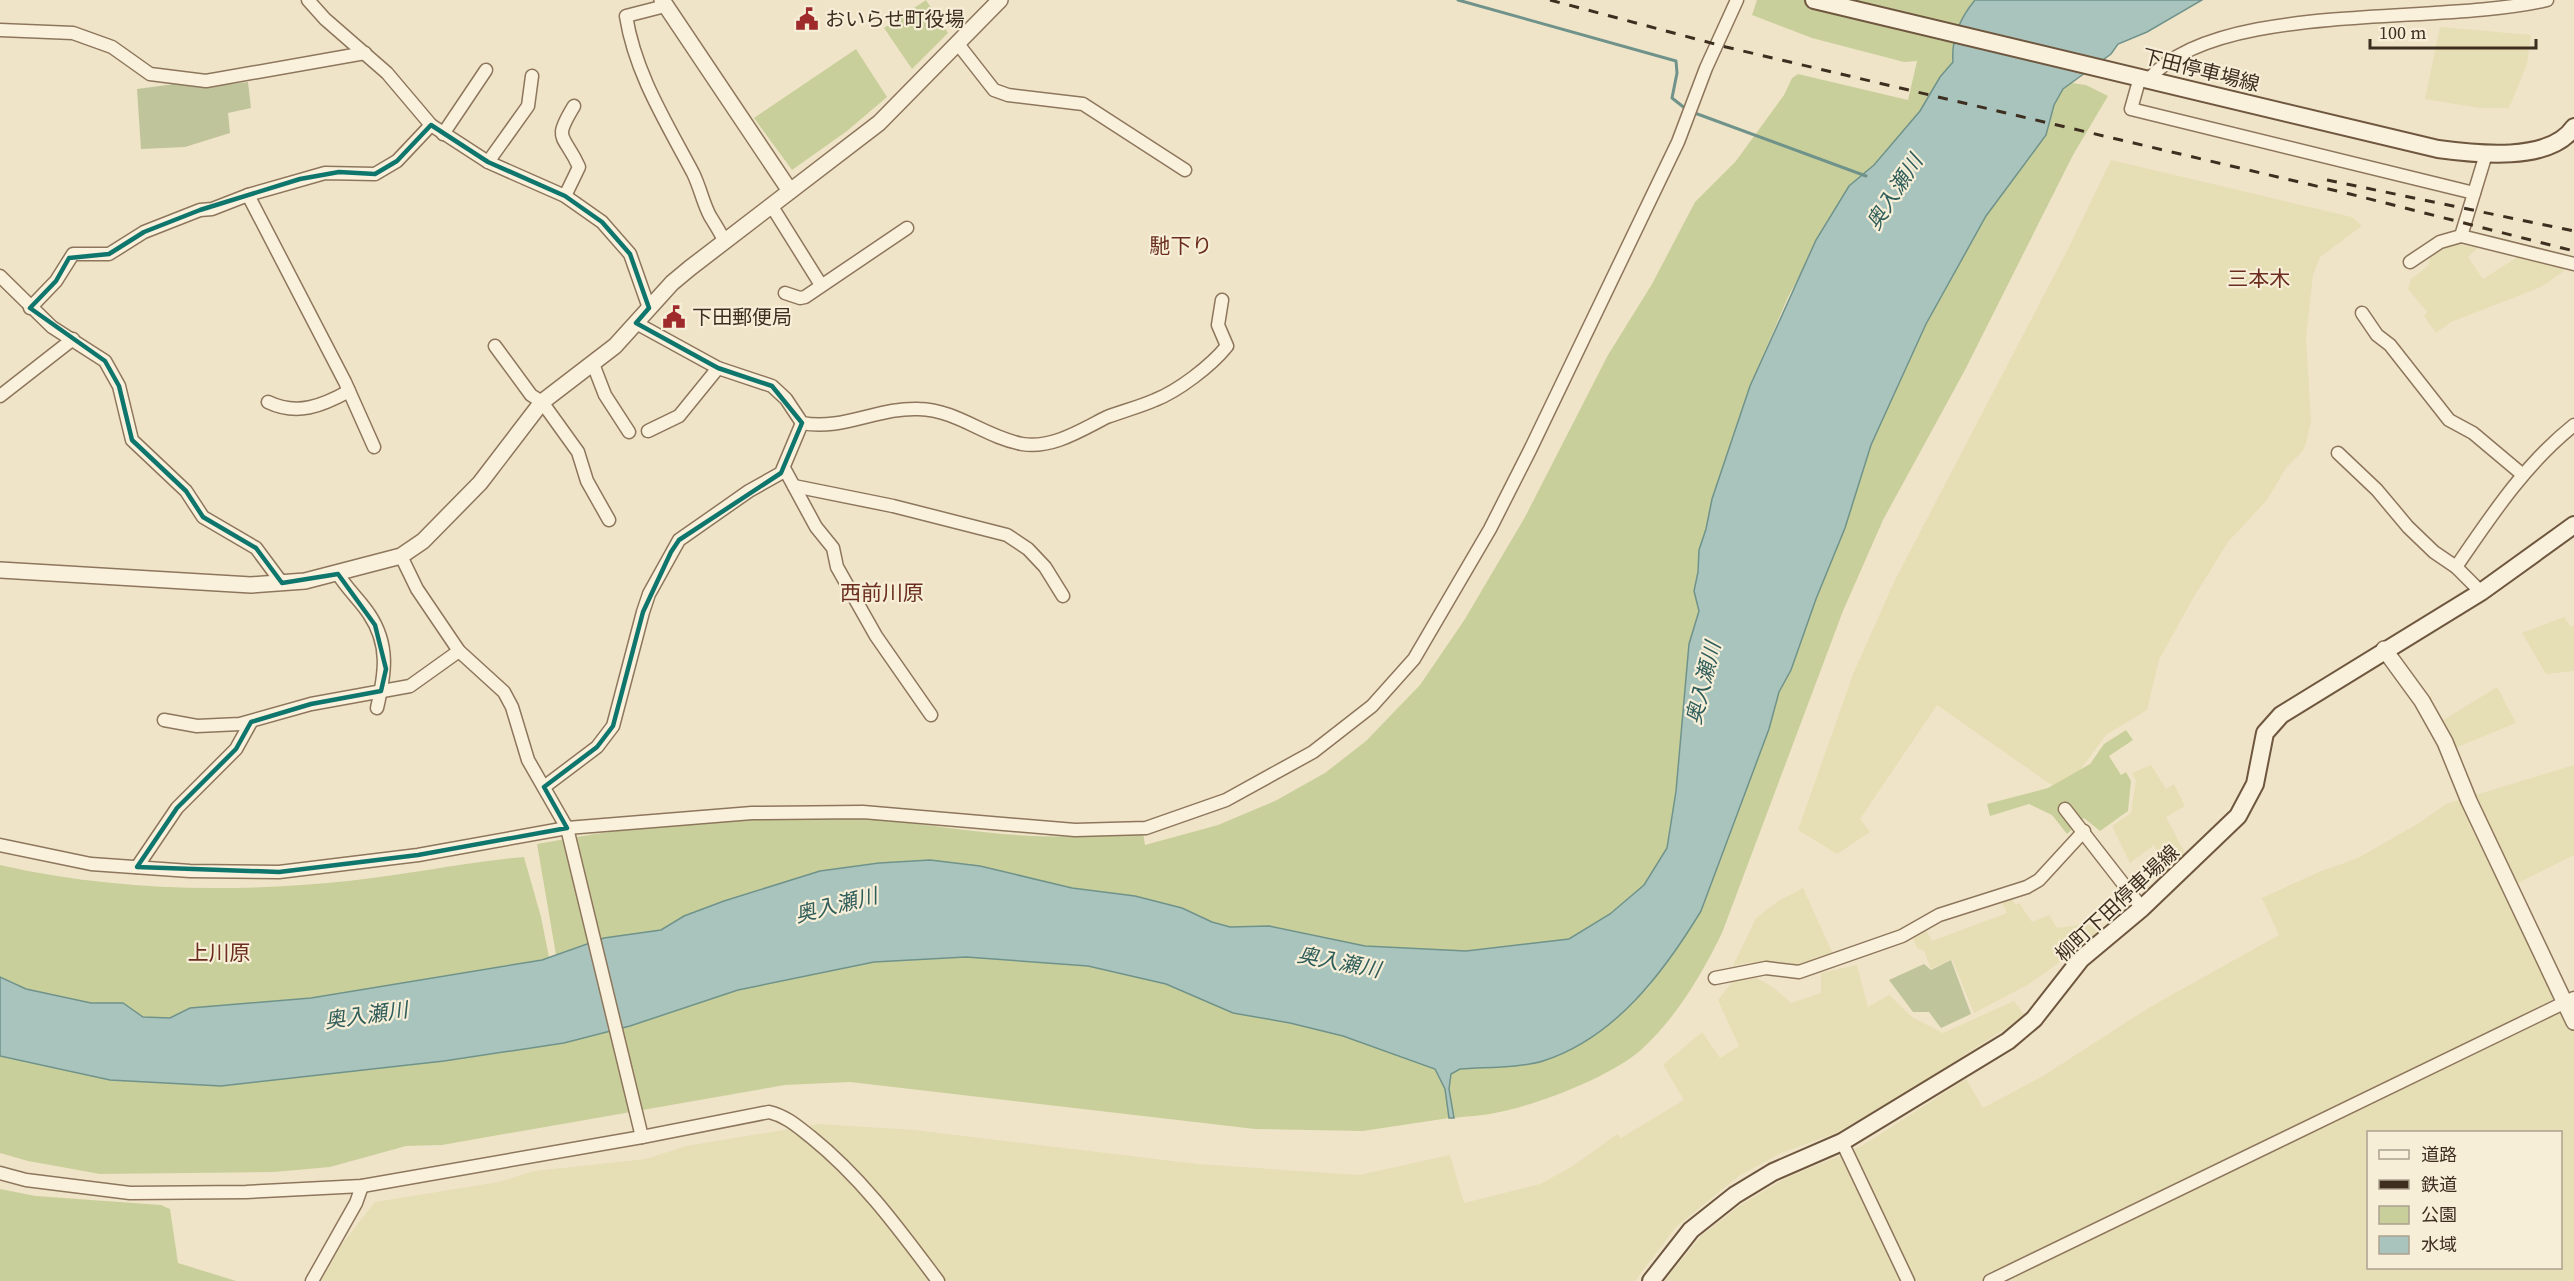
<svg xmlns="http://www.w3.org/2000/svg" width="2574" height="1281" viewBox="0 0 2574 1281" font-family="'Source Serif 4','Noto Sans JP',serif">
<rect width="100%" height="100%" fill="#f0e4c8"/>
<g fill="#e6deb5" fill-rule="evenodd">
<path d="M2440 27 2531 35 2527 64 2509 108H2480L2425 99Z"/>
<path d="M2111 160 2352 217 2362 226 2320 257 2313 275 2306 338 2311 420 2306 444 2302 452 2286 468 2267 500 2228 542 2192 600 2159 660 2147 710 2106 735 2063 793 1937 705 1860 819 1870 832 1837 854 1798 830 1853 674 1895 580 2069 247Z"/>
<path d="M2453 243 2478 248 2468 257 2483 279 2519 256 2561 267 2564 271 2541 287 2451 322 2436 333 2424 316 2427 312 2408 289 2411 279 2428 266 2431 256 2442 247Z"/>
<path d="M2564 617 2571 627 2574 625V671L2546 674 2522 633Z"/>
<path d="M2497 687 2516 723 2455 748 2442 721Z"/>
<path d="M2151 765 2166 789 2174 784 2185 806 2166 817 2187 857 2168 874 2154 845 2130 863 2112 826 2131 813 2136 781 2132 773Z"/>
<path d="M2574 765V855L2516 884 2569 994 2574 992V1281H1664L1702 1235 1742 1204 1784 1179 1860 1147 1966 1079 1983 1108 2043 1076 2150 1007 2279 935 2262 898 2319 872 2358 858 2419 823 2446 804ZM2368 1132H2560V1268H2368Z"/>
<path d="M1803 888 1833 954 1800 965 1748 963 1733 966 1756 918 1780 900Z"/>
<path d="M2010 898 2016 905 2019 903 2032 922 2049 915 2057 928 2086 924 2094 928 2098 935 2029 984 1974 1013 1952 959 1931 969 1924 951 1917 948 1913 939 1926 930 1932 941 2007 913 2001 901Z"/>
<path d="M1857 965 1868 1007 1889 995 1912 1017 1943 1033 2014 1001 2025 1016 1920 1084 1836 1133 1781 1153 1739 1176 1676 1227 1635 1281H321L339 1248 375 1202 499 1182 534 1171 646 1159 686 1146 819 1124 914 1130 1198 1164 1359 1175 1450 1155 1464 1203 1540 1184 1573 1166 1617 1134 1621 1138 1684 1100 1663 1065 1702 1032 1720 1058 1739 1046 1718 1000 1732 982 1753 976 1774 988 1791 1003 1821 993V973Z"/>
</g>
<g fill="#c9cf9b">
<path d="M926 0 948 33 912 69 884 28Z"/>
<path d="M1757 0H1975C1961 18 1951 38 1953 62L1940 77 1920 111 1874 165 1849 186 1788 297 1750 386 1712 499 1706 529 1699 550 1698 572 1694 591 1699 611 1689 644 1676 791 1667 848 1644 885 1610 914 1569 939 1520 945 1466 951 1365 946 1269 926 1231 927 1212 922 1182 908 1135 896 1072 888 980 866 930 860 879 863 820 871 724 901 684 916 661 930 604 938 556 955 537 844C637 825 739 816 840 818 891 819 942 828 993 833 1043 838 1093 837 1143 833L1145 845 1218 825 1275 801 1325 773 1366 741 1420 685 1465 619 1525 517 1608 355 1652 284 1695 202 1736 161 1784 95 1792 78 1798 74 1908 100 1917 61 1904 62 1812 38 1752 15Z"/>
<path d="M856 49 887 97 847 131 792 170 754 118Z"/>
<path d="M2072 83 2086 85 2108 96 2073 155 1965 370 1883 520 1843 611 1722 933C1702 974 1676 1018 1642 1049 1611 1077 1537 1105 1495 1113 1482 1116 1468 1116 1454 1118L1449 1089 1451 1074 1460 1069 1542 1061 1574 1047 1611 1022 1648 988 1686 935 1701 911 1769 729 1779 692 1791 670 1816 599 1845 528 1871 445 1926 324 1986 216 2046 135 2054 105 2063 89Z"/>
<path d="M2126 730 2133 740 2109 756 2121 775 2126 772 2131 781 2128 811 2100 831 2084 818 2067 834 2052 815 2029 804 1990 816 1987 804 2048 788 2090 764 2104 744Z"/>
<path d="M524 857 541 917 549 957 543 960 311 998 190 1008 170 1018 143 1017 123 1003H91L26 989 0 977V865C115 891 231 893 348 881 407 875 465 862 524 857Z"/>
<path d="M966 957 1088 966 1166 984 1233 1013 1290 1023 1343 1036 1435 1069 1445 1089 1449 1118 1363 1131 1255 1129 850 1082 785 1085 442 1145 406 1146 330 1167 274 1172 100 1174 28 1161 0 1153V1056L110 1080 221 1086 444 1061 564 1043 630 1026 738 990 874 962Z"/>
<path d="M0 1189 36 1196 161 1205 170 1209 178 1263 236 1281H0Z"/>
</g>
<g fill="#bfc49a">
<path d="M248 82 251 108 228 113 230 133 185 147 141 149 137 89 182 83 206 87Z"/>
<path d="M1951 960 1971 1014 1941 1028 1929 1012H1913L1889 980 1924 964 1931 970Z"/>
</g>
<path fill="#a9c4bc" stroke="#6f938a" stroke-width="1.5" d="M1975 0H2202L2147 32 2118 44 2111 54 2063 89 2054 105 2046 135 1986 216 1926 324 1871 445 1845 528 1816 599 1791 670 1779 692 1769 729 1701 911C1664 972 1615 1038 1543 1061 1520 1068 1485 1067 1460 1069L1451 1074 1449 1089 1454 1118H1449L1445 1089 1435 1069 1343 1036 1290 1023 1233 1013 1166 984 1088 966 966 957 874 962 738 990 630 1026 564 1043 444 1061 221 1086 110 1080 0 1056V977L26 989 91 1003H123L143 1017 170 1018 190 1008 311 998 542 960 604 938 661 930 684 916 724 901 820 871 879 863 930 860 980 866 1072 888 1135 896 1182 908 1212 922 1230 927 1269 926 1365 946 1466 951 1569 939 1610 914 1644 885 1667 848 1676 791 1689 644 1699 611 1694 591 1698 572 1699 550 1706 529 1712 499 1750 386 1816 240 1849 186 1874 165 1920 111 1940 77 1953 62C1951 38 1960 18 1975 0Z"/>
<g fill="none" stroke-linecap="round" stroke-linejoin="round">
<g stroke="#6f938a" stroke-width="3">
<path d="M1458 0 1676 61 1677 73 1672 98 1686 109"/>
<path d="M1692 112 1866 176"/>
</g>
<g stroke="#8d765c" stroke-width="15">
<g id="minor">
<path d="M308 0 325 19 387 73 431 125 488 162 565 196 602 222 630 254 649 308"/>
<path d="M665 6 626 16C635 73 666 122 693 173 700 187 703 203 710 216 715 224 720 232 724 240"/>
<path d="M0 30 73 33 112 47 150 74 206 81 365 53"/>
<path d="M958 44 994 90 1008 95 1083 104 1185 170"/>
<path d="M2140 77 2131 109 2474 193"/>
<path d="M2149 79C2218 0 2437 26 2547 0"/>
<path d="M443 134 486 70"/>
<path d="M488 162 528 106 532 76"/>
<path d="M248 195 345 382 374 447"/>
<path d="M565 196 579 167C564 133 552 142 574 106"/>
<path d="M771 205 821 285"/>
<path d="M2461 236 2486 154"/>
<path d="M2410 262 2440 242 2461 236 2574 264"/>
<path d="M0 276 52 327 105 361 119 386 132 440 186 491 203 517 256 548 282 583"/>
<path d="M785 293 800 298 805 297 907 228"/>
<path d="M30 308 56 281 73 254H109L144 232 200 210 212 209 248 195 325 173 375 174 397 161 431 125"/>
<path d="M2362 313 2377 335 2390 345 2449 420 2473 433 2523 475"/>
<path d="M636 323 718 368 772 386 786 399 802 423C842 431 879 407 919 409 957 410 985 437 1022 444 1052 449 1081 430 1107 417 1123 411 1139 407 1155 400 1178 391 1211 366 1227 346L1218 325 1222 300"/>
<path d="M495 346 531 395 542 402 578 452 587 481 609 520"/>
<path d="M593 364 605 395 629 432"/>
<path d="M0 396 73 339"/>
<path d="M268 402C297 416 322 406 349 391"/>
<path d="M648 431 679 416 718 368"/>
<path d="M2338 453 2377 490 2408 527 2434 552 2456 567 2481 592"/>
<path d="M784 468 816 527 833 548 837 567 876 636 931 715"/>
<path d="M794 486 893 506 1007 535 1028 549 1045 567 1063 596"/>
<path d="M401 556 417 589 459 651 504 692 512 707 528 760 567 828 642 1137"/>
<path d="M2456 567C2491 516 2525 464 2574 425"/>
<path d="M338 574C347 589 360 600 369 614 390 645 385 674 377 708"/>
<path d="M164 720 197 726 240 724 311 704 410 686 459 651"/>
<path d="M544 787 597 747 613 726 643 612 649 594 679 540 749 491 781 473 802 423"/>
<path d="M2065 809 2142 908"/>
<path d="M0 845 91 864 190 871 279 872 418 855 567 828 752 813 863 812 1075 830 1146 828 1226 800 1313 752 1372 706 1414 659 1490 529 1530 450 1678 142 1706 68 1737 0"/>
<path d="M137 867 177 808 236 749 251 722"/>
<path d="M1715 978 1766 968 1799 972 1902 936 1939 915 2027 887 2039 880 2084 831"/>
<path d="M1842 1142 1908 1281"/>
<path d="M0 1173 26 1180 130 1193 246 1192 362 1186 642 1137 769 1112C786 1116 797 1126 811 1137 862 1178 899 1229 938 1281"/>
<path d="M312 1281 356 1203 362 1186"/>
<path d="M1990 1281 2574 998"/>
</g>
</g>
<g stroke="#8d765c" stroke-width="18">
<g id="tertiary">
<path d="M662 0 790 191"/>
<path d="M0 570 251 585 305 581 401 556 423 541 480 483 542 402 615 346 672 283 690 268 879 123 1000 0"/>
<path d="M2384 649 2422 701 2445 742 2469 801 2574 1022"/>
</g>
</g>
<g stroke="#6f573f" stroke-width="20">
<g id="secondary">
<path d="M1814 0 2438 149C2475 154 2550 163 2574 127"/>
<path d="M1651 1281 1691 1230 1735 1195 1773 1172 1842 1142 2008 1041 2034 1019 2081 959 2142 908 2238 816 2255 784 2265 733 2281 715 2481 592 2574 525"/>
</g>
</g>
<use href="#minor" stroke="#faf1dc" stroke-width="12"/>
<use href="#tertiary" stroke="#faf1dc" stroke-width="15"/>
<use href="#secondary" stroke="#faf1dc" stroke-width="16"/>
<g stroke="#3d2e20" stroke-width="3" stroke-dasharray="10 10" stroke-linecap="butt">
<path d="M1550 0 1726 47 2350 194 2574 251"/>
<path d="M2327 180 2574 231"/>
</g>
</g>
<path fill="none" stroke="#0f766e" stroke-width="4.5" stroke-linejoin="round" d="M431 125 488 162 565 196 602 222 630 254 649 308 636 323 718 368 772 386 802 423 781 473 679 540 671 552 643 612 613 726 597 747 544 787 567 828 418 855 279 872 137 867 177 808 236 749 251 722 311 704 381 691 386 669 375 625 338 574 282 583 256 548 203 517 186 491 132 440 119 386 105 361 30 308 56 281 69 258 109 254 144 232 200 210 300 179 339 172 375 174 397 161Z"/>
<defs>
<g id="civic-bare" transform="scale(1.8)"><path d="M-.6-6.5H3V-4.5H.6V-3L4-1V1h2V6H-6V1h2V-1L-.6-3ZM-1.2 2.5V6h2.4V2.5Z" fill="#9e2a2b" stroke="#f7eed8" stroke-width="2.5" paint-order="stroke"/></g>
</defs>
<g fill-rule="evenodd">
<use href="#civic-bare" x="807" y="19"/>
<use href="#civic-bare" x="674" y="317"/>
</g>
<g text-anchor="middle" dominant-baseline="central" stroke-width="4.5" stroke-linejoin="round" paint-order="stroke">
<g font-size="20" fill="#3d2e20" stroke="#f7eed8" text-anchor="start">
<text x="825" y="19">おいらせ町役場</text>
<text x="692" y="317">下田郵便局</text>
</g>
<g font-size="20" fill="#3d2e20" stroke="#f7eed8">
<text transform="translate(2201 70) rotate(14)">下田停車場線</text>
<text transform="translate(2117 903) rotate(-43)">柳町下田停車場線</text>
</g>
<g font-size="21" font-style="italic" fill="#2f5d5a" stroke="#f7eed8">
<text transform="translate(1894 192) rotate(-57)">奥入瀬川</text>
<text transform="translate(1703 683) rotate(-76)">奥入瀬川</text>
<text transform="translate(836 905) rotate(-14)">奥入瀬川</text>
<text transform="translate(1339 962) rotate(11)">奥入瀬川</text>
<text transform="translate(366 1015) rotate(-8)">奥入瀬川</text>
</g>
<g font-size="21" fill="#6b2e1e" stroke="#f7eed8">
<text x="1181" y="245">馳下り</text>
<text x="2259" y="278">三本木</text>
<text x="882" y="592">西前川原</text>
<text x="219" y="952">上川原</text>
</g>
</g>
<rect x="2367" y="1131" width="195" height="138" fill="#f7eed8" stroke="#ada18e" stroke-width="1.5"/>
<rect x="2379" y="1150" width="30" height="9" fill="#faf1dc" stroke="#ada18e" stroke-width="1.5"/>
<text x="2421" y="1161" font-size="18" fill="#3d2e20">道路</text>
<rect x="2379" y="1180" width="30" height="9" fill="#3d2e20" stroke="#ada18e" stroke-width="1.5"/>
<text x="2421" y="1191" font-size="18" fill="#3d2e20">鉄道</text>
<rect x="2379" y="1206" width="30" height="18" fill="#c9cf9b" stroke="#ada18e" stroke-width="1.5"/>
<text x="2421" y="1221" font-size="18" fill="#3d2e20">公園</text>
<rect x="2379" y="1236" width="30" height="18" fill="#a9c4bc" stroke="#ada18e" stroke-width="1.5"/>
<text x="2421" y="1251" font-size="18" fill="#3d2e20">水域</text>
<path d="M2370 39v9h166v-9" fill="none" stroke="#3d2e20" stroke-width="3"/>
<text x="2379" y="39" font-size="18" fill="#3d2e20" stroke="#f7eed8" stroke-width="4.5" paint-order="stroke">100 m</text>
</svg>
